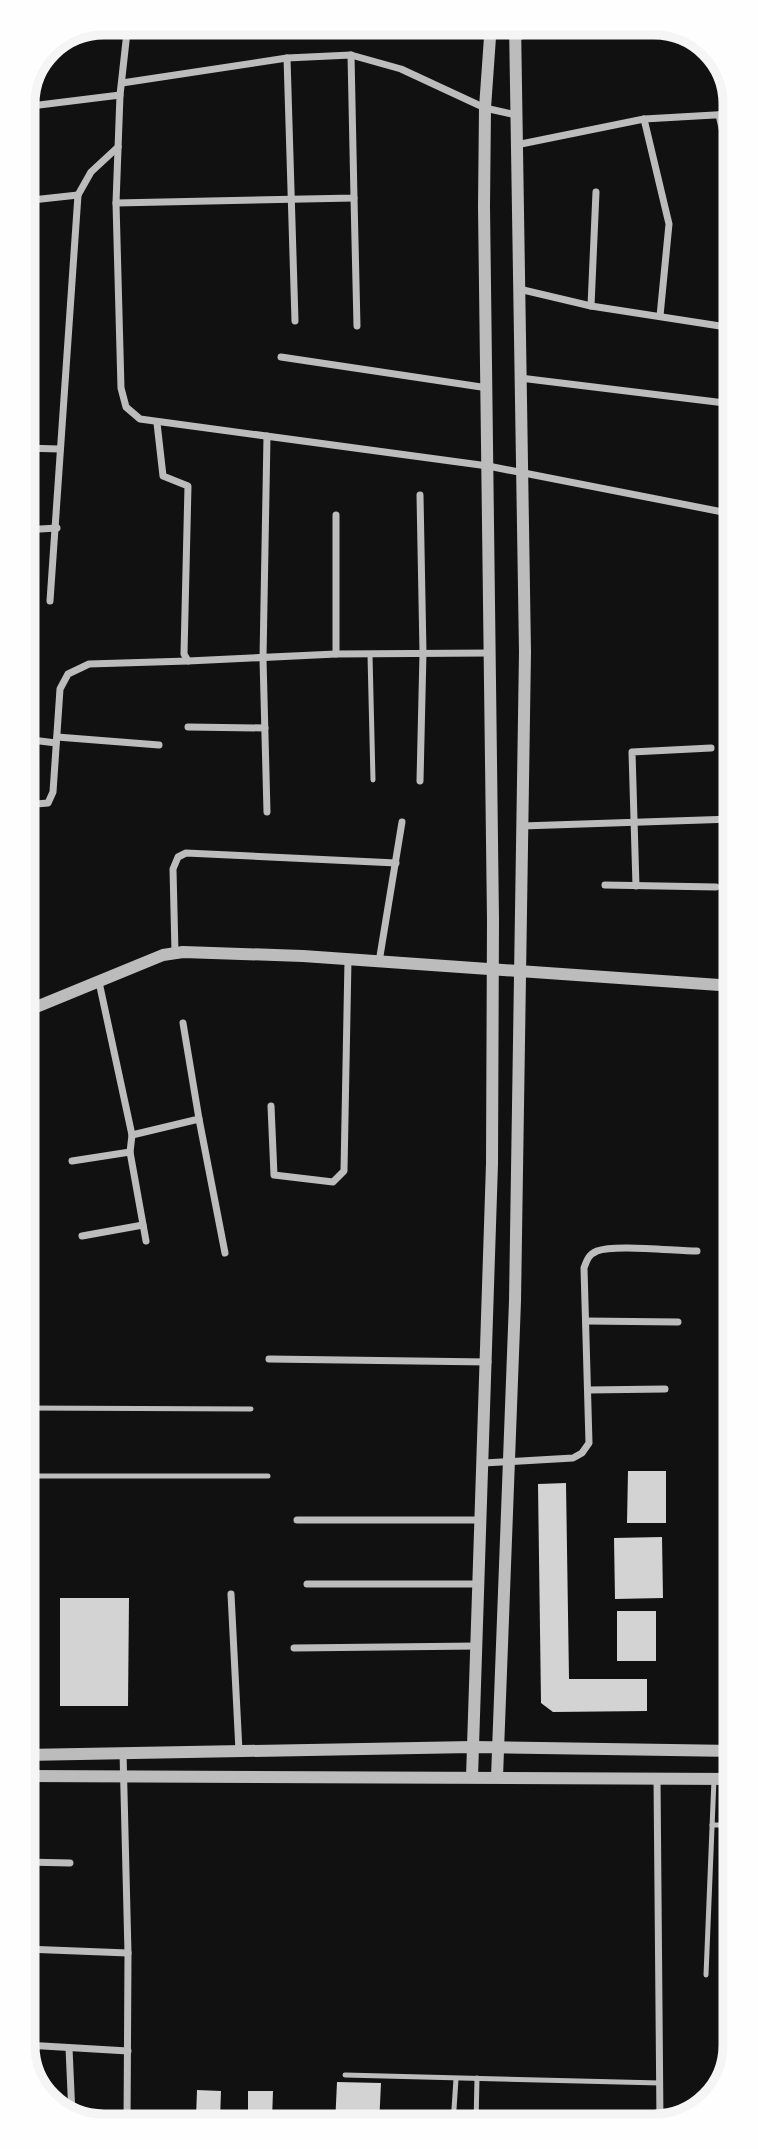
<svg xmlns="http://www.w3.org/2000/svg" width="758" height="2149" viewBox="0 0 758 2149" font-family="Barlow,sans-serif">
<rect width="100%" height="100%" fill="#111"/>
<g fill="#d3d3d3">
<path d="M628 1471H666V1523H627Z"/>
<path d="M566 1483 569 1679H647V1711L553 1712 541 1703 538 1484Z"/>
<path d="M662 1537 663 1598 615 1599 614 1538Z"/>
<path d="M60 1598H129L128 1706H60Z"/>
<rect x="617" y="1611" width="39" height="50"/>
<path d="M337 2082 381 2083 379 2125H335Z"/>
<path d="M197 2090 221 2091 220 2119 196 2118Z"/>
<path d="M248 2091H273L272 2119H248Z"/>
<path d="M488 2114 629 2117V2124H488Z"/>
<rect x="170" y="2115" width="24" height="11"/>
<path d="M221 2116 245 2117V2125H220Z"/>
</g>
<g fill="none" stroke-linecap="round" stroke-linejoin="round">
<g stroke="#bcbcbc" stroke-width="5">
<path d="M370 655 373 780"/>
<path d="M25 1408 251 1409"/>
<path d="M25 1476H268"/>
<path d="M712 1825H735"/>
<path d="M706 1975 714 1779"/>
<path d="M345 2075 660 2083"/>
<path d="M453 2124 456 2079"/>
<path d="M476 2124 477 2078"/>
</g>
<g stroke="#bcbcbc" stroke-width="7">
<path d="M128 23 120 95 116 203 121 388 126 407 140 419 488 466 733 514"/>
<path d="M516 37 586 23"/>
<path d="M287 58 295 321"/>
<path d="M122 83 287 58 351 55 401 69 485 108 516 115"/>
<path d="M23 107 120 95"/>
<path d="M719 115 733 176"/>
<path d="M644 119 669 224 660 316"/>
<path d="M516 145 644 119 732 114"/>
<path d="M354 198 357 326"/>
<path d="M23 201 78 195"/>
<path d="M116 203 354 198 351 55"/>
<path d="M519 289 591 306 733 328"/>
<path d="M591 306 596 192"/>
<path d="M281 357 488 388"/>
<path d="M520 378 733 404"/>
<path d="M157 423 163 476 188 486 184 654 188 661 336 654 489 653"/>
<path d="M267 436 263 659 267 812"/>
<path d="M23 448 60 449"/>
<path d="M420 495 423 653 420 781"/>
<path d="M336 515V654"/>
<path d="M23 530 57 528"/>
<path d="M50 601 78 195 91 172 118 147"/>
<path d="M188 727 265 728"/>
<path d="M57 737 159 745"/>
<path d="M24 739 56 743"/>
<path d="M24 805 48 803 53 792 60 689 68 674 89 664 188 661"/>
<path d="M522 826 733 819"/>
<path d="M605 885 716 887"/>
<path d="M636 886 632 752 711 748"/>
<path d="M175 953 173 869 178 857 186 853 396 863"/>
<path d="M379 962 402 822"/>
<path d="M99 982 132 1135"/>
<path d="M271 1106 274 1175 333 1182 344 1171 348 960"/>
<path d="M199 1119 225 1253"/>
<path d="M72 1161 130 1152"/>
<path d="M82 1236 143 1225"/>
<path d="M146 1241 130 1152 132 1135 199 1119 183 1023"/>
<path d="M586 1321 678 1322"/>
<path d="M269 1359 488 1362"/>
<path d="M588 1390 665 1389"/>
<path d="M484 1463 573 1458 582 1453 589 1443 584 1268C587 1260 588 1255 597 1251 614 1244 675 1251 697 1251"/>
<path d="M297 1520H482"/>
<path d="M307 1584H479"/>
<path d="M231 1594 239 1751"/>
<path d="M294 1648 477 1646"/>
<path d="M123 1752 128 1953 127 2126"/>
<path d="M657 1778 660 2123"/>
<path d="M25 1862 70 1863"/>
<path d="M25 1949 128 1953"/>
<path d="M26 2045 128 2051"/>
<path d="M69 2048 72 2115"/>
</g>
<g stroke="#bcbcbc" stroke-width="12">
<path d="M24 1012 163 955 183 952 303 956 734 986"/>
<path d="M25 1755 472 1747 735 1751"/>
<path d="M25 1776 735 1779"/>
<path d="M472 1777 492 1164 493 920 484 206 485 108 491 23"/>
<path d="M497 1777 515 1301 525 652 515 23"/>
</g>
</g>
<path d="M0 0H758V2149H0ZM104 35H654A69 69 0 0 1 723 104V2045A69 69 0 0 1 654 2114H104A69 69 0 0 1 35 2045V104A69 69 0 0 1 104 35Z" fill="#fefefe" fill-rule="evenodd"/>
<path fill="none" stroke="#f5f5f5" stroke-width="9" d="M104 35H654A69 69 0 0 1 723 104V2045A69 69 0 0 1 654 2114H104A69 69 0 0 1 35 2045V104A69 69 0 0 1 104 35Z"/>
</svg>
